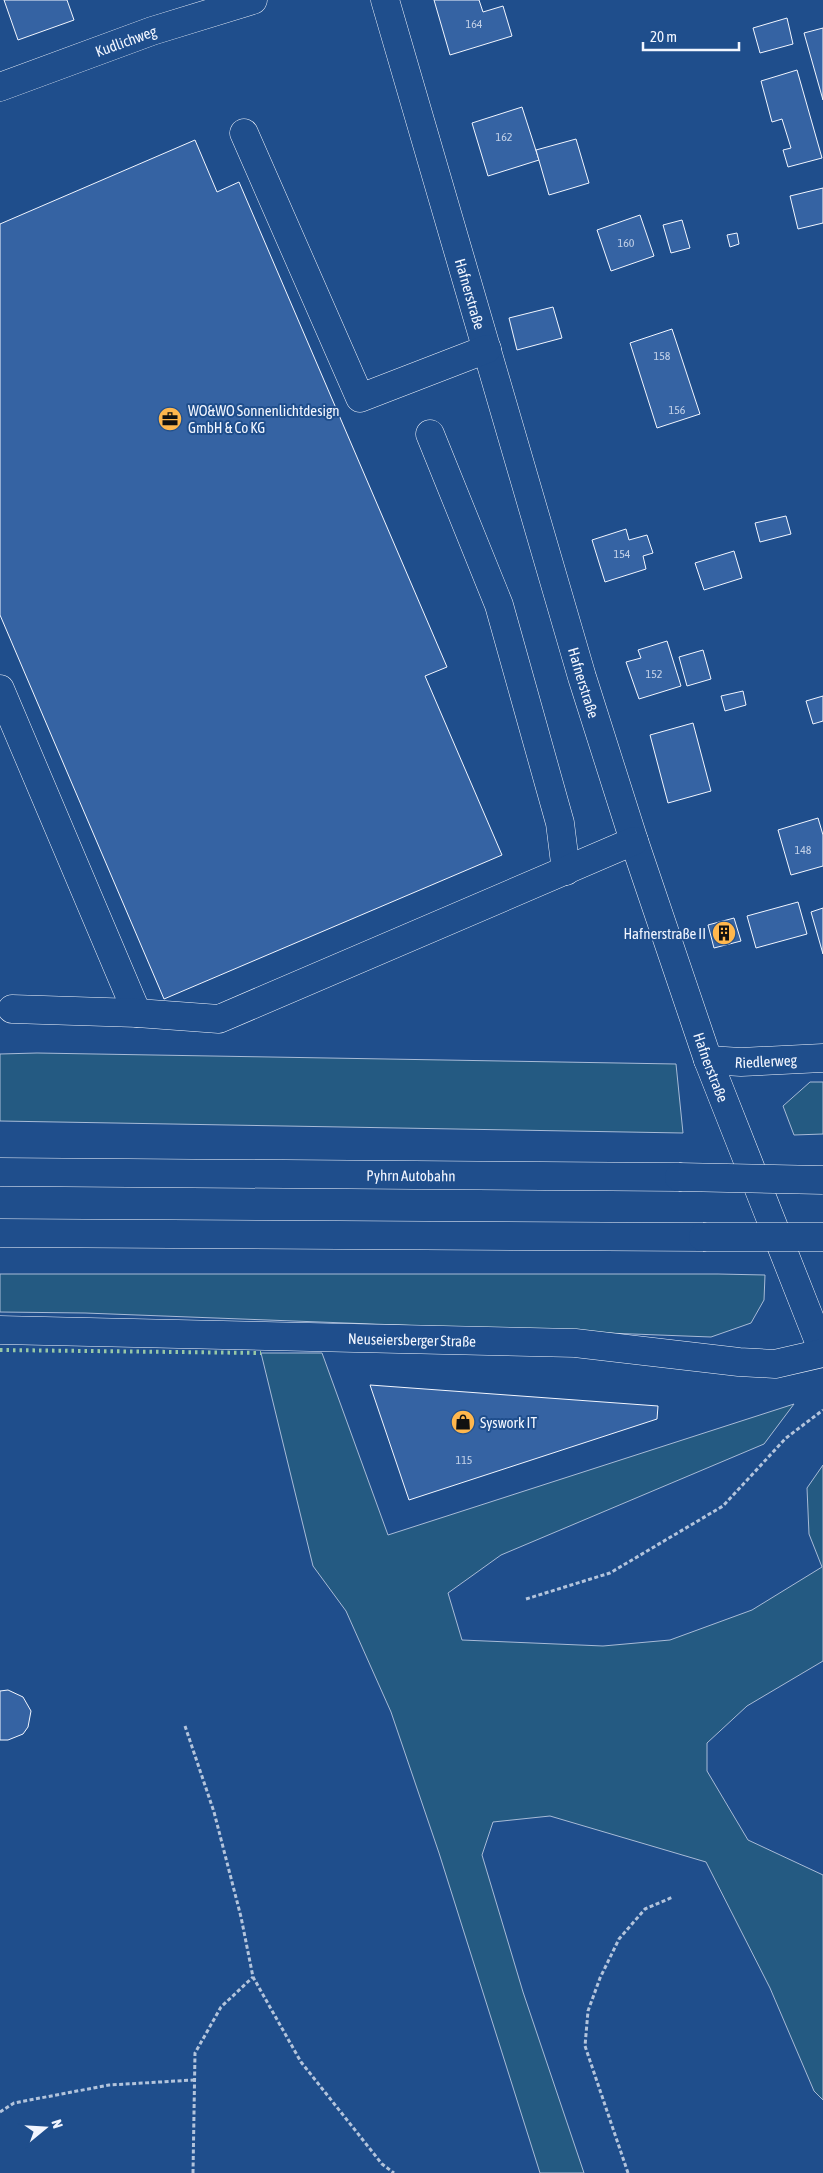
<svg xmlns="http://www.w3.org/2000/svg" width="823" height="2173" viewBox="0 0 823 2173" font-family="'Asap Condensed',sans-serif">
<rect width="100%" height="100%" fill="#1f4e8c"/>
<g fill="#245a82" stroke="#a8bbd7">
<path d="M37 1053 676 1064 683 1133 0 1121V1054Z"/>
<path d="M810 1082H823V1134L794 1135 783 1106Z"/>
<path d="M0 1274H718L765 1275 764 1300 751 1323 711 1337 85 1313 0 1312Z"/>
<path d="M261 1353H322L388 1535 794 1404 764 1444 501 1555 448 1593 462 1640 603 1646 670 1640 752 1610 822 1567 809 1534 807 1488 823 1465V1661L747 1706 707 1743V1771L748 1840 823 1875V2100L814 2091 770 1988 706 1862 550 1816 493 1822 482 1855 523 1992 584 2173H540L439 1853 391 1712 346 1611 313 1566Z"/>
</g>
<g fill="#3563a3" stroke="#f2f6ff">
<path d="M4 0H67L74 20 18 40Z"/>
<path d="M434 0H479L483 12 503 6 512 36 450 55Z"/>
<path d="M787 18 793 44 760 53 753 28Z"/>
<path d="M823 28V100L804 33Z"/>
<path d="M797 70 822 158 788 167 783 150 791 148 782 119 772 122 761 81Z"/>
<path d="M522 107 539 160 488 176 472 123Z"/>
<path d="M576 139 589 183 549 195 536 150Z"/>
<path d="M195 140 217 192 239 182 447 667 425 676 502 855 164 999 0 615V224Z"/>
<path d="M823 188V223L798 229 790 196Z"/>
<path d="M640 215 654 256 611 271 597 230Z"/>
<path d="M682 220 690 248 671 253 663 225Z"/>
<path d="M737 233 739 244 730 247 727 235Z"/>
<path d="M553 307 562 338 517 350 509 318Z"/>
<path d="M672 329 700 414 657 428 630 343Z"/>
<path d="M786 516 791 534 760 542 755 523Z"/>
<path d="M626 529 629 540 647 535 653 553 643 556 646 569 605 582 592 540Z"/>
<path d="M734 551 742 578 704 590 695 563Z"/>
<path d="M667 641 681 686 639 699 626 662 641 658 638 650Z"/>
<path d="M703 650 711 679 687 686 679 657Z"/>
<path d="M743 691 746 705 725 711 721 696Z"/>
<path d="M823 696V721L813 724 806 701Z"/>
<path d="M693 723 711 791 668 803 650 735Z"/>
<path d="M818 818 823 835V866L791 875 778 830Z"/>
<path d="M798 902 807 934 756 948 747 916Z"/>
<path d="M823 908V954L811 912Z"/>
<path d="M734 918 741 941 714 948 708 925Z"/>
<path d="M370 1385 658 1406 657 1419 409 1500Z"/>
<path d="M8 1690 23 1697 31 1711 28 1727 23 1734 8 1740H0V1691Z"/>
</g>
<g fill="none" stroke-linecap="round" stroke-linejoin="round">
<g stroke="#f2f6ff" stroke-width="29">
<g id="minor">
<path id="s1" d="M385 0 582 677 634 841 708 1060 823 1352"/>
<path id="s2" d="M0 87 152 31 253 0"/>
<path d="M244 133 360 398 487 349"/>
<path d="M430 434 499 605 560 823 566 871"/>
<path d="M0 689 137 1013"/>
<path d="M12 1009 137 1013 219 1019 634 841"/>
<path id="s3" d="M708 1060 741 1062 823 1058"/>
<path id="s4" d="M0 1330 575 1343 739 1362 775 1364 823 1353"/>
</g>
</g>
<g stroke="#f2f6ff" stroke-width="29">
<g id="highway">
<path id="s5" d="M0 1172 679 1177"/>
<path d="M0 1233 703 1237"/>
</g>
</g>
<g stroke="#b3c4dc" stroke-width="3" stroke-dasharray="4 2.5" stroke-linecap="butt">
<path d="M526 1599 610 1573 723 1506 786 1438 823 1410"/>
<path d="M185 1726 214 1812 241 1917 253 1977 301 2062 382 2164 394 2173"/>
<path d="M0 2112 14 2103 109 2085 194 2080"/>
<path d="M193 2173 195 2053 221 2007 253 1977"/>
<path d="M628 2173 585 2046 588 2011 600 1978 619 1939 645 1909 673 1897"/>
</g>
<use href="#minor" stroke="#1f4e8c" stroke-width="28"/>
<use href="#highway" stroke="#1f4e8c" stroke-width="28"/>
<g stroke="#f2f6ff" stroke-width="29" stroke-linecap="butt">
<g id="highway-bridge">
<path d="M679 1177 823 1180"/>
<path d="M703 1237H823"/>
</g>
</g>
<use href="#highway-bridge" stroke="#1f4e8c" stroke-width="28"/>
<path stroke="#97c8a6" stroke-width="4" stroke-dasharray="2.5 4" stroke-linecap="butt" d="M0 1350 261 1353"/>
</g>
<defs>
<g id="office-disc" transform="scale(1.25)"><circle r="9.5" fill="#ffb74d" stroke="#1f4e8c"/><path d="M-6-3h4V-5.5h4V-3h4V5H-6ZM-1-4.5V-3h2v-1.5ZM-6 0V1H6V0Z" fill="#111"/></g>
<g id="building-disc" transform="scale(1.25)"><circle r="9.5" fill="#ffb74d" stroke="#1f4e8c"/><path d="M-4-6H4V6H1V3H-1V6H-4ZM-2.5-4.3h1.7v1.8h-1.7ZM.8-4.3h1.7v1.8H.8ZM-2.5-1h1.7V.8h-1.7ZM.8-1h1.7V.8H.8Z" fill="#111"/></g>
<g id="shop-disc" transform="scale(1.25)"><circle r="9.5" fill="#ffb74d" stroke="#1f4e8c"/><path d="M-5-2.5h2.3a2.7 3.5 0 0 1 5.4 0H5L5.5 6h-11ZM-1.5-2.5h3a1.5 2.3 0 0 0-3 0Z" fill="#111"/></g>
</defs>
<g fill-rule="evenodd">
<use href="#office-disc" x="170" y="419"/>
<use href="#building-disc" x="724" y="933"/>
<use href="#shop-disc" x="463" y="1422"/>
</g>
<g text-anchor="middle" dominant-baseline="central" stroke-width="4" stroke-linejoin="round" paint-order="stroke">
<g font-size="12" fill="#c3d1e8">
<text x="474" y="24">164</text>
<text x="504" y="137">162</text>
<text x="626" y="243">160</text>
<text x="662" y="356">158</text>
<text x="677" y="410">156</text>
<text x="622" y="554">154</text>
<text x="654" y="674">152</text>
<text x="803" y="850">148</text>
<text x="464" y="1460">115</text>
</g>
<g font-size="15" fill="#f2f6ff" stroke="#1f4e8c">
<text stroke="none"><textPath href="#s2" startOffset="134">Kudlichweg</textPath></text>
<text stroke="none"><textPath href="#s1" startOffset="306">Hafnerstraße</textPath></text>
<text stroke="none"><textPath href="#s1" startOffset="711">Hafnerstraße</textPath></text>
<text stroke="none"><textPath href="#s3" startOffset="58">Riedlerweg</textPath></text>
<text stroke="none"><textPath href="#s1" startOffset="1116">Hafnerstraße</textPath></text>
<text stroke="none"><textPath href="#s5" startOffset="411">Pyhrn Autobahn</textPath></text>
<text stroke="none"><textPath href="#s4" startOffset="412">Neuseiersberger Straße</textPath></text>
</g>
<g font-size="15" fill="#f2f6ff" stroke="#1f4e8c" text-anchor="start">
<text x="188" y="410">WO&amp;WO Sonnenlichtdesign<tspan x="188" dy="17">GmbH &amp; Co KG</tspan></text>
<text x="706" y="933" text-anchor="end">Hafnerstraße II</text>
<text x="480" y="1422">Syswork IT</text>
</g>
</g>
<g transform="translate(45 2128) rotate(72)" stroke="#1f4e8c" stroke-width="4" paint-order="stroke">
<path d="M0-4L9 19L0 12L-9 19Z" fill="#f2f6ff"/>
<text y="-8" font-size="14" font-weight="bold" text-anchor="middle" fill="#f2f6ff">N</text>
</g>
<path d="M643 42v8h96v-8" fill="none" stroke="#f2f6ff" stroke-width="2.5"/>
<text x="650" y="42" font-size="15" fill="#f2f6ff" stroke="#1f4e8c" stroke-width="4" paint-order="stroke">20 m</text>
</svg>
